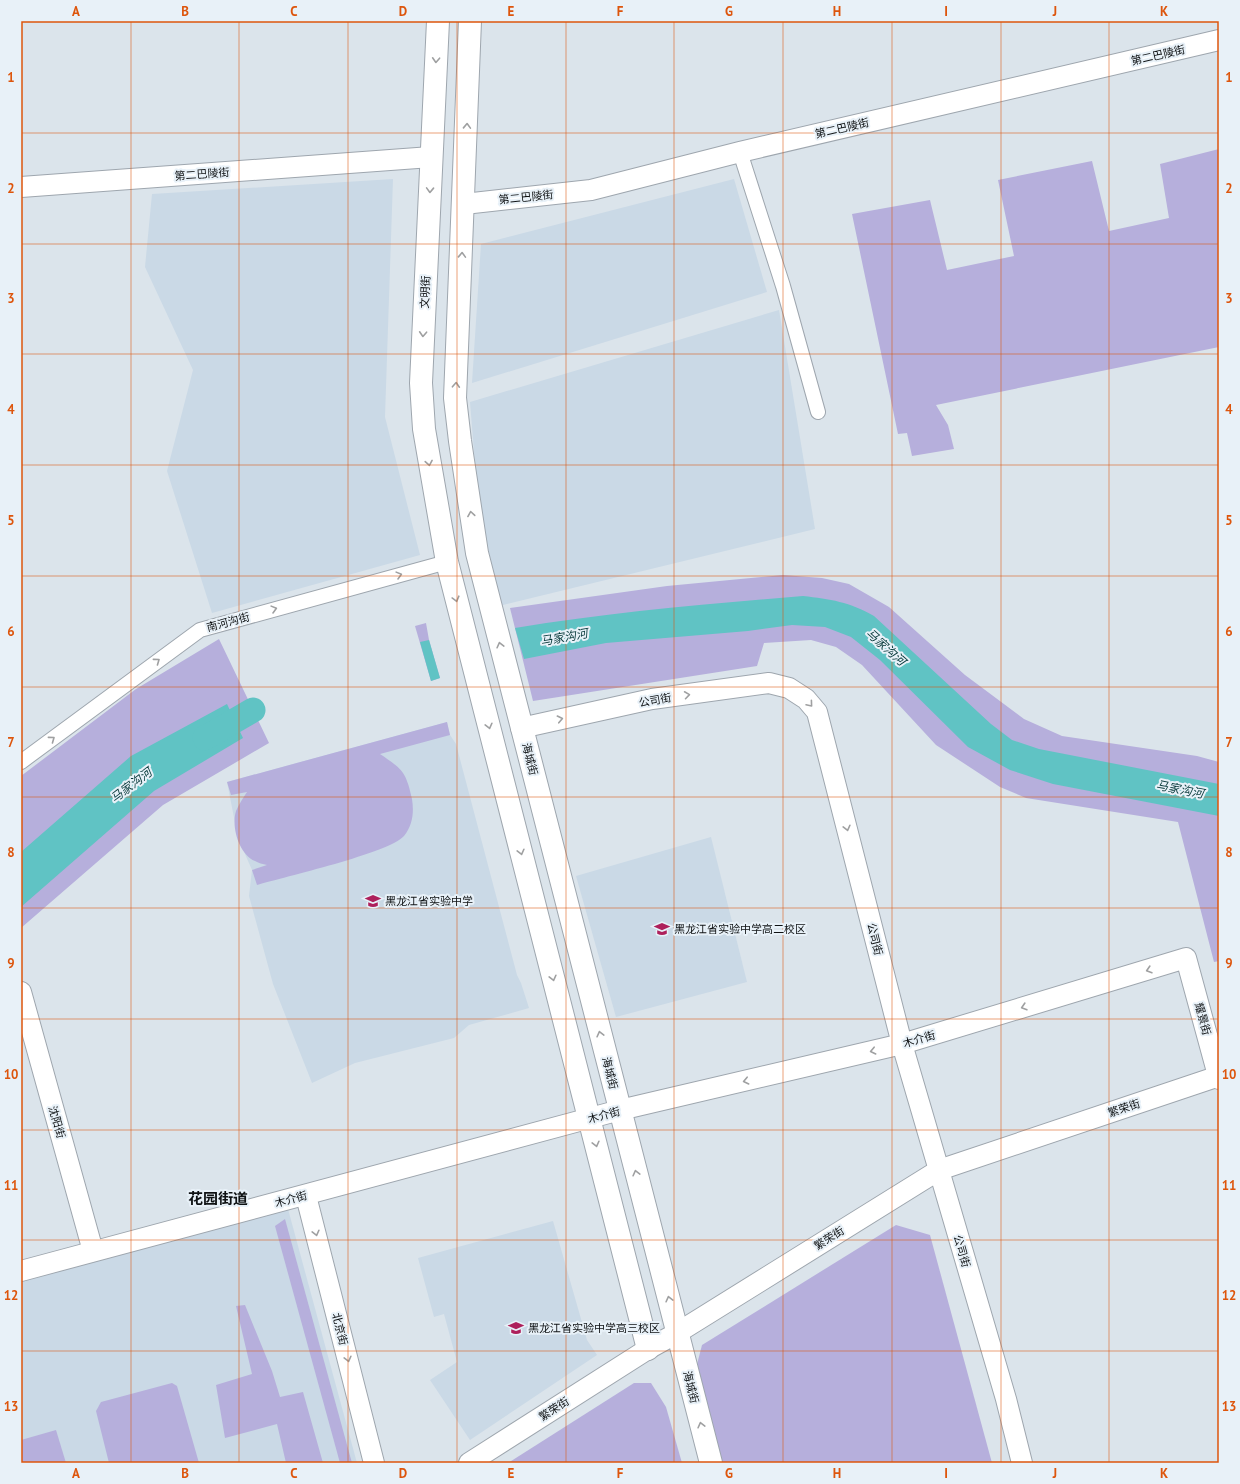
<svg xmlns="http://www.w3.org/2000/svg" width="1240" height="1484" viewBox="0 0 1240 1484" font-family="'PT Sans','Noto Sans SC',sans-serif">
<rect width="100%" height="100%" fill="#dbe4eb"/>
<g fill="#cad9e6">
<path d="M393 179 385 417 420 555 212 613 167 471 193 370 145 267 152 194Z"/>
<path d="M734 179 767 292 472 383 481 244Z"/>
<path d="M779 310 815 529 499 606 477 489 470 402Z"/>
<path d="M447 722 450 735 456 744 517 975 521 983 529 1008 469 1025 454 1038 355 1063 312 1083 273 984 249 896 252 870 238 838 227 782Z"/>
<path d="M711 837 747 982 616 1017 576 876Z"/>
<path d="M288 1209 357 1463H21V1279Z"/>
<path d="M553 1221 587 1340 597 1355 470 1440 430 1380 457 1362 444 1314 434 1317 418 1258Z"/>
</g>
<g fill="#b6afdc">
<path d="M1219 149V347L936 405 948 425 954 449 912 456 907 433 898 434 852 214 930 200 947 270 1014 256 998 180 1092 161 1109 231 1169 218 1160 164Z"/>
<path d="M783 575 822 578 849 584 889 607 965 675 1024 719 1062 736 1197 756 1219 762V961L1214 962 1178 822 1026 798 1000 787 936 745 862 665 836 647 811 640 764 643 757 666 533 701 510 608 667 586Z"/>
<path d="M426 623 429 640 440 678 431 681 415 626Z"/>
<path d="M219 639 269 743 163 805 21 928V776L136 689Z"/>
<path d="M447 722 450 735 380 754C402 769 406 771 412 799 414 812 413 825 404 836 389 853 284 877 257 885L252 870 267 865C263 864 258 863 255 861 239 854 231 827 236 811 239 804 243 798 247 792L231 795 227 782Z"/>
<path d="M285 1219 352 1463H340L275 1226Z"/>
<path d="M896 1225 930 1235 992 1463H716L694 1376 702 1345Z"/>
<path d="M245 1305 272 1371 280 1397 303 1392 323 1463H286L277 1424 225 1438 216 1385 252 1374 236 1306Z"/>
<path d="M172 1383 177 1386 199 1463H109L96 1411 101 1402Z"/>
<path d="M634 1383H651L666 1407 682 1463H508Z"/>
<path d="M56 1430 66 1463H21V1440Z"/>
</g>
<g fill="#60c3c4">
<path d="M803 596C830 599 850 602 874 616L991 724 1012 740 1039 749 1219 784V816L1053 784 1010 770 968 747 880 660 851 637 825 627 792 625 748 631 606 643 524 659 515 628C611 612 707 604 803 596Z"/>
<path d="M429 640 440 678 431 681 420 642Z"/>
<path d="M227 704 243 738 154 791 21 907V852L131 756Z"/>
</g>
<g fill="none" stroke-linecap="round" stroke-linejoin="round">
<path stroke="#60c3c4" stroke-width="25" d="M205 738 253 710"/>
<g stroke="#9ea6ae" stroke-width="16">
<g id="street">
<path d="M740 152 783 286 818 412"/>
<path d="M21 762 200 630 447 562"/>
</g>
</g>
<g stroke="#9ea6ae" stroke-width="22">
<g id="secondary">
<path d="M21 187 431 157"/>
<path d="M464 204 591 190 740 152 1219 40"/>
<path d="M521 728 652 699 769 683 789 688 806 699 817 712 902 1044 1006 1399 1022 1463"/>
<path d="M21 992 93 1251"/>
<path d="M306 1196 374 1463"/>
<path d="M21 1271 620 1110 902 1044 1186 958 1219 1079"/>
<path d="M469 1463 648 1349 677 1333 939 1170 1219 1076"/>
</g>
</g>
<g stroke="#9ea6ae" stroke-width="24">
<g id="primary">
<path d="M438 21 421 383 424 429 447 562 648 1349"/>
<path d="M470 21 455 398 460 441 477 553 711 1463"/>
</g>
</g>
<use href="#street" stroke="#fff" stroke-width="14"/>
<use href="#secondary" stroke="#fff" stroke-width="20"/>
<use href="#primary" stroke="#fff" stroke-width="22"/>
</g>
<defs><path id="oneway-chevron" d="M-2-3.5L2.5 0L-2 3.5" fill="none" stroke-width="1.6" stroke-linecap="round" stroke-linejoin="round"/></defs>
<g stroke="#9fa0a1">
<use href="#oneway-chevron" transform="translate(436 60) rotate(93)"/>
<use href="#oneway-chevron" transform="translate(467 126) rotate(-88)"/>
<use href="#oneway-chevron" transform="translate(430 190) rotate(92)"/>
<use href="#oneway-chevron" transform="translate(462 255) rotate(-88)"/>
<use href="#oneway-chevron" transform="translate(423 334) rotate(93)"/>
<use href="#oneway-chevron" transform="translate(456 385) rotate(-87)"/>
<use href="#oneway-chevron" transform="translate(429 463) rotate(80)"/>
<use href="#oneway-chevron" transform="translate(471 514) rotate(-99)"/>
<use href="#oneway-chevron" transform="translate(399 575) rotate(-15)"/>
<use href="#oneway-chevron" transform="translate(456 599) rotate(75)"/>
<use href="#oneway-chevron" transform="translate(274 609) rotate(-15)"/>
<use href="#oneway-chevron" transform="translate(500 645) rotate(-104)"/>
<use href="#oneway-chevron" transform="translate(157 661) rotate(-36)"/>
<use href="#oneway-chevron" transform="translate(687 695) rotate(-8)"/>
<use href="#oneway-chevron" transform="translate(810 704) rotate(50)"/>
<use href="#oneway-chevron" transform="translate(560 719) rotate(-12)"/>
<use href="#oneway-chevron" transform="translate(489 726) rotate(76)"/>
<use href="#oneway-chevron" transform="translate(52 739) rotate(-36)"/>
<use href="#oneway-chevron" transform="translate(847 828) rotate(76)"/>
<use href="#oneway-chevron" transform="translate(521 852) rotate(76)"/>
<use href="#oneway-chevron" transform="translate(1149 970) rotate(163)"/>
<use href="#oneway-chevron" transform="translate(553 978) rotate(76)"/>
<use href="#oneway-chevron" transform="translate(1024 1007) rotate(163)"/>
<use href="#oneway-chevron" transform="translate(600 1034) rotate(-104)"/>
<use href="#oneway-chevron" transform="translate(873 1051) rotate(167)"/>
<use href="#oneway-chevron" transform="translate(746 1081) rotate(167)"/>
<use href="#oneway-chevron" transform="translate(596 1144) rotate(76)"/>
<use href="#oneway-chevron" transform="translate(636 1173) rotate(-104)"/>
<use href="#oneway-chevron" transform="translate(316 1233) rotate(76)"/>
<use href="#oneway-chevron" transform="translate(669 1299) rotate(-104)"/>
<use href="#oneway-chevron" transform="translate(348 1359) rotate(76)"/>
<use href="#oneway-chevron" transform="translate(701 1425) rotate(-104)"/>
</g>
<path fill="none" stroke="#dd550c" stroke-width="1" stroke-opacity="0.55" d="M131 21V1463M239 21V1463M348 21V1463M457 21V1463M566 21V1463M674 21V1463M783 21V1463M892 21V1463M1001 21V1463M1109 21V1463M21 133H1219M21 244H1219M21 354H1219M21 465H1219M21 576H1219M21 687H1219M21 797H1219M21 908H1219M21 1019H1219M21 1130H1219M21 1240H1219M21 1351H1219"/>
<defs>
<g id="school-bare" transform="scale(1.2)"><path d="M0-5L7-2L0 1L-7-2ZM-4 1L0 2.5L4 1V4Q0 6-4 4Z" fill="#ae205b" stroke="#e8f1f8" stroke-width="2.5" paint-order="stroke"/></g>
</defs>
<g fill-rule="evenodd">
<use href="#school-bare" x="373" y="901"/>
<use href="#school-bare" x="662" y="929"/>
<use href="#school-bare" x="516" y="1328"/>
</g>
<g text-anchor="middle" dominant-baseline="central" stroke-width="4" stroke-linejoin="round" paint-order="stroke">
<g font-size="11" fill="#0e1113" stroke="#e8f1f8">
<text transform="translate(1158 55) rotate(-13)">第二巴陵街</text>
<text transform="translate(842 128) rotate(-13)">第二巴陵街</text>
<text transform="translate(202 174) rotate(-4)">第二巴陵街</text>
<text transform="translate(526 197) rotate(-6)">第二巴陵街</text>
<text transform="translate(425 292) rotate(-87)">文明街</text>
<text transform="translate(228 622) rotate(-15)">南河沟街</text>
<text transform="translate(655 700) rotate(-10)">公司街</text>
<text transform="translate(530 759) rotate(76)">海城街</text>
<text transform="translate(875 939) rotate(76)">公司街</text>
<text transform="translate(1203 1019) rotate(75)">耀景街</text>
<text transform="translate(919 1039) rotate(-16)">木介街</text>
<text transform="translate(610 1073) rotate(76)">海城街</text>
<text transform="translate(1124 1108) rotate(-18)">繁荣街</text>
<text transform="translate(604 1115) rotate(-15)">木介街</text>
<text transform="translate(57 1122) rotate(74)">沈阳街</text>
<text transform="translate(291 1199) rotate(-15)">木介街</text>
<text transform="translate(829 1238) rotate(-32)">繁荣街</text>
<text transform="translate(962 1251) rotate(74)">公司街</text>
<text transform="translate(340 1329) rotate(76)">北京街</text>
<text transform="translate(691 1387) rotate(76)">海城街</text>
<text transform="translate(554 1409) rotate(-33)">繁荣街</text>
</g>
<g font-size="11" fill="#0e1113" stroke="#e8f1f8" text-anchor="start">
<text x="385" y="901">黑龙江省实验中学</text>
<text x="674" y="929">黑龙江省实验中学高二校区</text>
<text x="528" y="1328">黑龙江省实验中学高三校区</text>
</g>
<g font-size="12" font-style="italic" fill="#063839" stroke="#e8f1f8">
<text transform="translate(564 637) rotate(-10)">马家沟河</text>
<text transform="translate(886 647) rotate(42)">马家沟河</text>
<text transform="translate(131 785) rotate(-37)">马家沟河</text>
<text transform="translate(1180 789) rotate(11)">马家沟河</text>
</g>
<g font-size="15" font-weight="bold" fill="#0e1113" stroke="#e8f1f8">
<text x="218" y="1198">花园街道</text>
</g>
</g>
<rect width="1240" height="1484" fill="none" stroke="#e8f1f8" stroke-width="44"/>
<rect x="22" y="22" width="1196" height="1440" fill="none" stroke="#dd550c" stroke-width="1.5"/>
<g font-size="13" text-anchor="middle" font-weight="bold" fill="#dd550c">
<text x="76" y="16">A</text>
<text x="185" y="16">B</text>
<text x="294" y="16">C</text>
<text x="403" y="16">D</text>
<text x="511" y="16">E</text>
<text x="620" y="16">F</text>
<text x="729" y="16">G</text>
<text x="837" y="16">H</text>
<text x="946" y="16">I</text>
<text x="1055" y="16">J</text>
<text x="1164" y="16">K</text>
<text x="11" y="82">1</text>
<text x="1229" y="82">1</text>
<text x="11" y="193">2</text>
<text x="1229" y="193">2</text>
<text x="11" y="303">3</text>
<text x="1229" y="303">3</text>
<text x="11" y="414">4</text>
<text x="1229" y="414">4</text>
<text x="11" y="525">5</text>
<text x="1229" y="525">5</text>
<text x="11" y="636">6</text>
<text x="1229" y="636">6</text>
<text x="11" y="747">7</text>
<text x="1229" y="747">7</text>
<text x="11" y="857">8</text>
<text x="1229" y="857">8</text>
<text x="11" y="968">9</text>
<text x="1229" y="968">9</text>
<text x="11" y="1079">10</text>
<text x="1229" y="1079">10</text>
<text x="11" y="1190">11</text>
<text x="1229" y="1190">11</text>
<text x="11" y="1300">12</text>
<text x="1229" y="1300">12</text>
<text x="11" y="1411">13</text>
<text x="1229" y="1411">13</text>
<text x="76" y="1478">A</text>
<text x="185" y="1478">B</text>
<text x="294" y="1478">C</text>
<text x="403" y="1478">D</text>
<text x="511" y="1478">E</text>
<text x="620" y="1478">F</text>
<text x="729" y="1478">G</text>
<text x="837" y="1478">H</text>
<text x="946" y="1478">I</text>
<text x="1055" y="1478">J</text>
<text x="1164" y="1478">K</text>
</g>
</svg>
